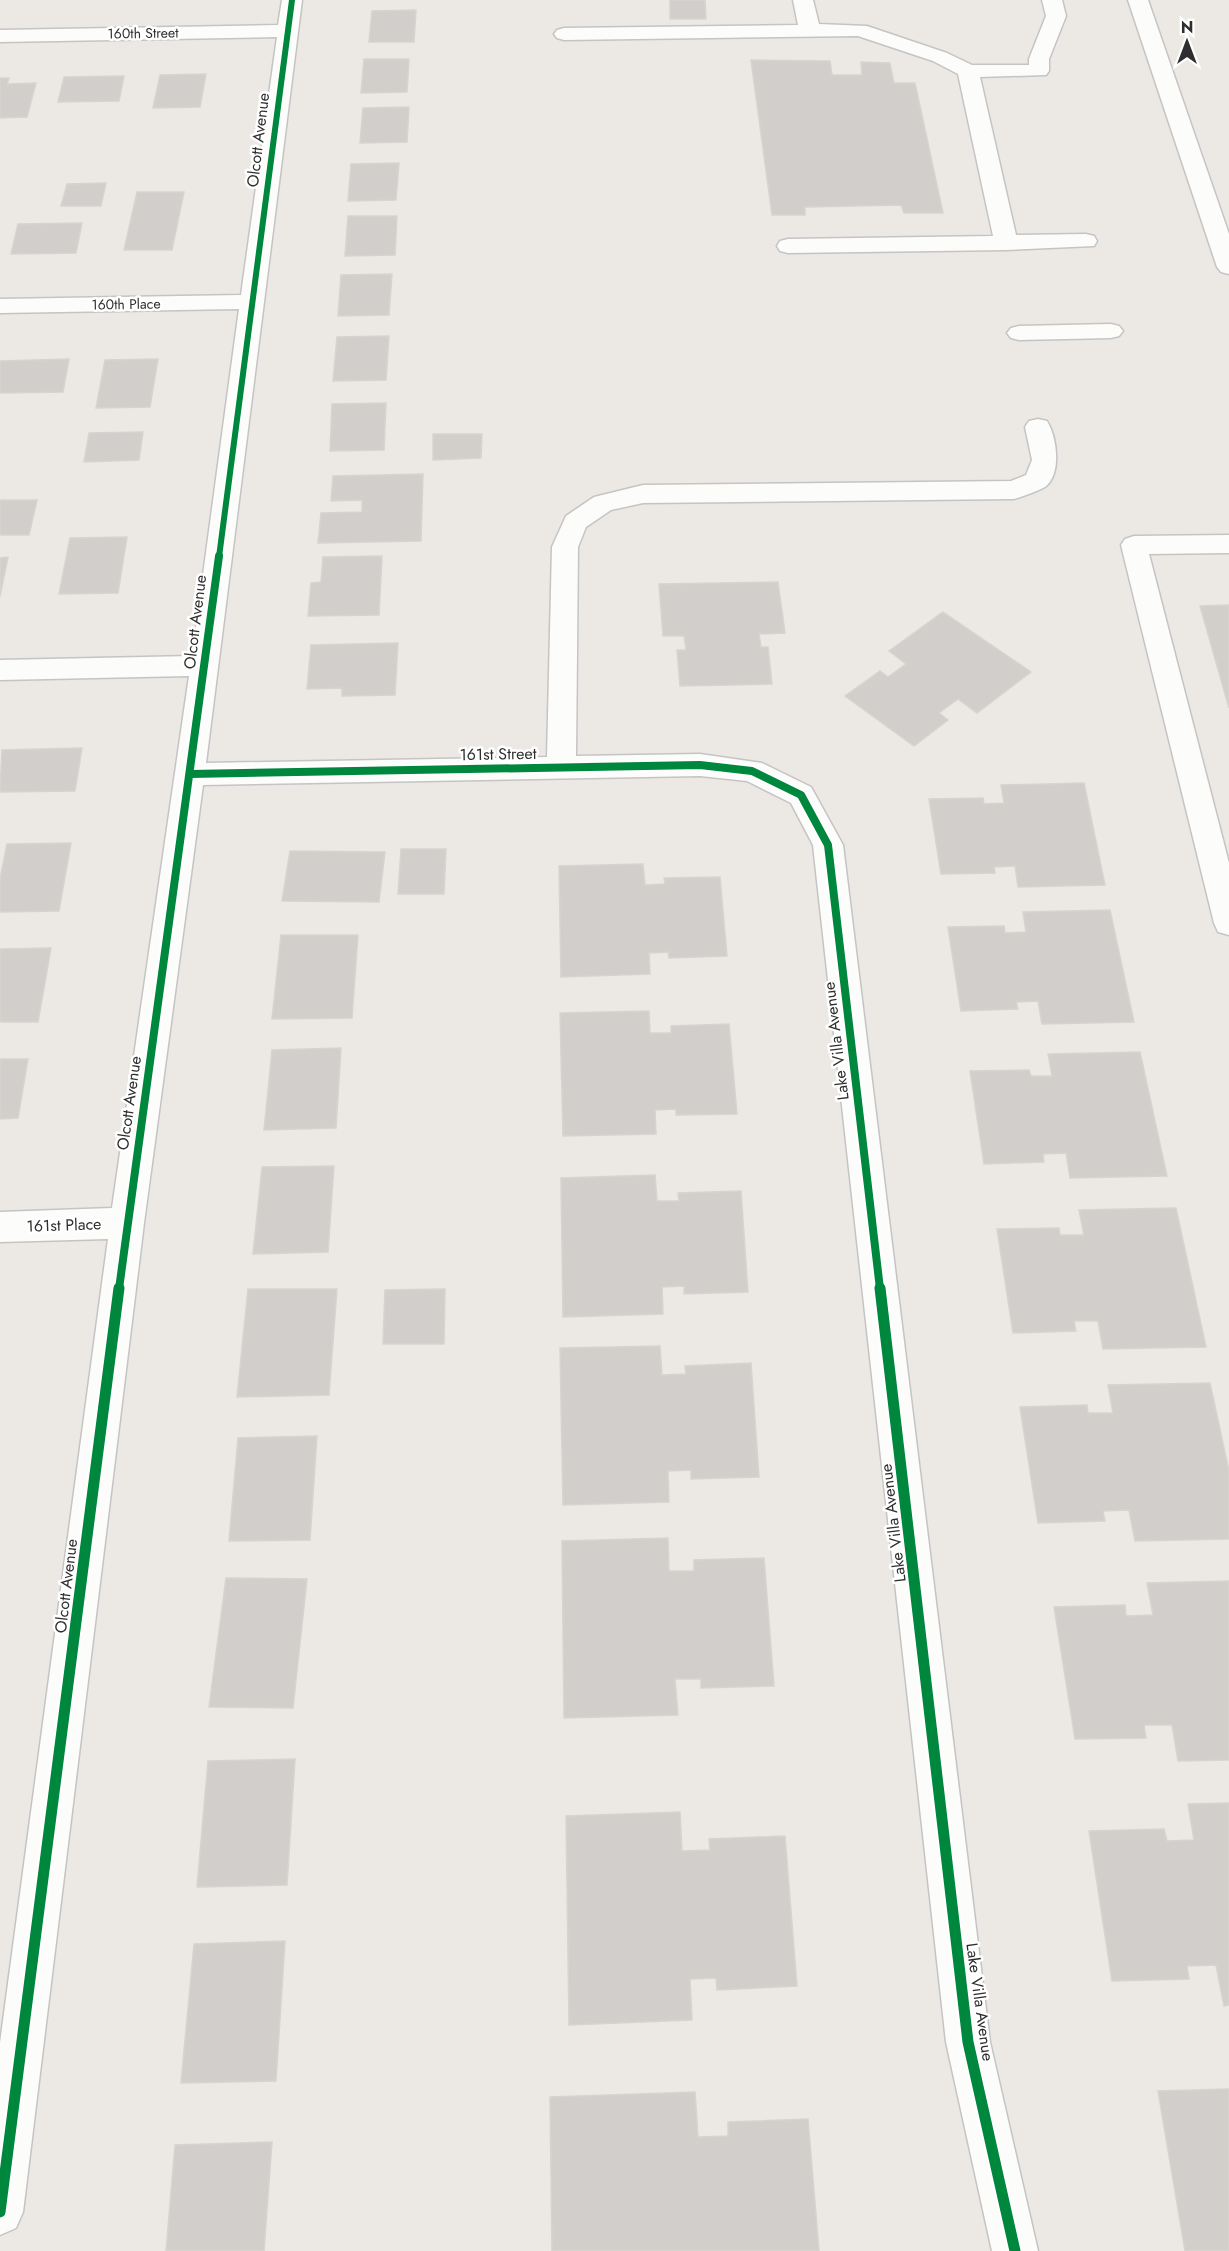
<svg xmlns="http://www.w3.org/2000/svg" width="1229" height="2251" viewBox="0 0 1229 2251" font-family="Jost,sans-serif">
<rect width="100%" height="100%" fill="#ece8e4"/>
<g fill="#d1cecb" stroke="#d7d4d0" stroke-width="1.5">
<path d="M670 0H705L706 19H670Z"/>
<path d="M416 10 414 42H369L372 11Z"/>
<path d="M364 59H409L407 92 361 93Z"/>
<path d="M751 60 830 61 832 75H862L861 62 890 63 894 83H915L943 213H904L901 205 805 207V215H772Z"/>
<path d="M206 74 200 107 153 108 160 75Z"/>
<path d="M124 76 119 101 58 102 64 77Z"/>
<path d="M0 78H9L7 84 36 83 27 117 0 118Z"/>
<path d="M409 107 407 142 360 143 363 108Z"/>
<path d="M399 163 396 200 348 201 351 164Z"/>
<path d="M106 183 101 206H61L67 184Z"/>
<path d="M137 192H184L172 250H124Z"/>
<path d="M348 216H397L395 255 345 256Z"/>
<path d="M82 223 76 253 11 254 18 224Z"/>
<path d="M392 274 389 315 338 316 341 275Z"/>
<path d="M389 336 386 380 333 381 337 337Z"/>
<path d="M69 359 63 392 0 393V361Z"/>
<path d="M158 359 150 407 96 408 105 360Z"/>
<path d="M386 403 384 450 330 451 332 404Z"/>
<path d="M143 432 139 460 84 462 89 433Z"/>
<path d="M433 434H482L481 458 433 460Z"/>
<path d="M423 474 421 541 318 543 321 513 362 512V500L331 501 333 476Z"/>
<path d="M0 500H37L29 535H0Z"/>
<path d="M127 537 118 593 59 594 70 538Z"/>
<path d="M382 556 379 615 308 616 311 583 321 582 323 557Z"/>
<path d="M8 557 0 596V558Z"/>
<path d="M778 582 785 633 759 634 761 647H768L772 684 680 686 677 650H686L684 636H663L659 584Z"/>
<path d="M1229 605V708L1200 606Z"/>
<path d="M943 612 1031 672 977 713 958 699 939 713 948 720 914 746 845 696 880 671 888 677 906 664 889 651Z"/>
<path d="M398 643 395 695 342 696V688L307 689 311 645Z"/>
<path d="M82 748 75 791 0 792 2 750Z"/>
<path d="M1084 783 1105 885 1018 887 1015 866 994 867 995 873 941 874 929 799 983 798 984 804 1004 803 1001 785Z"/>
<path d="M71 843 59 911 0 912V879L7 844Z"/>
<path d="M401 849H446L444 894H398Z"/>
<path d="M290 851 385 852 379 902 282 901Z"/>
<path d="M643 864 645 885 665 884 664 878 720 877 727 956 669 958 668 952 649 953 650 974 561 977 559 866Z"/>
<path d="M1110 910 1134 1022 1042 1024 1038 1001 1016 1002 1018 1009 961 1011 948 927 1004 926 1005 933 1026 932 1023 912Z"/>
<path d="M281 935H358L352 1018 272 1019Z"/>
<path d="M51 948 38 1022H0V949Z"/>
<path d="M649 1011 650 1033H671V1026L729 1024 737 1114 676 1115V1109L655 1110 656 1134 563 1136 560 1013Z"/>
<path d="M341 1048 336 1128 264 1130 272 1050Z"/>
<path d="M1140 1052 1167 1176 1070 1178 1066 1153 1043 1154 1044 1162 984 1164 970 1071 1029 1070 1031 1076H1052L1048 1054Z"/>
<path d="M0 1059H28L18 1118 0 1119Z"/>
<path d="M334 1166 328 1252 253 1254 262 1167Z"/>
<path d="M655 1175 657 1201H679L678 1193 741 1191 748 1292 684 1294V1286L662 1287 663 1314 563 1317 561 1178Z"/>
<path d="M1176 1208 1206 1347 1103 1349 1098 1321H1074L1076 1331 1013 1333 997 1229 1059 1228 1060 1235H1084L1079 1210Z"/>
<path d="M248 1289H337L329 1395 237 1397Z"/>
<path d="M445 1289 444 1344H383L385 1290Z"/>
<path d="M660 1346 662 1375 686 1374 685 1366 751 1363 759 1477 691 1479V1470L668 1471 669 1502 563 1505 560 1348Z"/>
<path d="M1210 1383 1229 1471V1539L1135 1541 1129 1510 1103 1511 1105 1521 1038 1523 1020 1407 1087 1405 1088 1413H1113L1108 1385Z"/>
<path d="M317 1436 310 1540 229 1541 238 1438Z"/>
<path d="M668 1538 669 1571H694V1560L764 1558 774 1686 701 1688V1679H675L678 1715 564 1718 562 1541Z"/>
<path d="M226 1578 307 1579 293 1708 209 1707Z"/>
<path d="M1229 1581V1760L1178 1761 1172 1725H1144L1146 1738 1075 1739 1054 1607 1125 1605 1126 1616 1153 1615 1147 1583Z"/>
<path d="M295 1759 287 1885 197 1887 208 1761Z"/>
<path d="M1229 1803V2005L1224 2006 1216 1965 1187 1966 1189 1979 1112 1981 1089 1831 1164 1829 1167 1841 1194 1840 1188 1804Z"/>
<path d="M680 1812 682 1851 710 1850 709 1839 785 1836 797 1986 717 1990 716 1978 690 1979 692 2020 569 2025 566 1816Z"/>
<path d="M285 1941 276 2081 181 2083 194 1944Z"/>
<path d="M1229 2089V2251H1185L1158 2091Z"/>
<path d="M695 2092 698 2137 728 2136V2122L808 2119 819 2251H552L550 2097Z"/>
<path d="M272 2142 264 2251H166L175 2145Z"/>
</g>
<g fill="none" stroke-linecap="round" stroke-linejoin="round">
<g stroke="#c5c4c5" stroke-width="3">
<g id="minor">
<path d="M282 0H302L206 763 547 757 552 547 566 516 594 497 643 485 1011 481 1026 475 1032 460 1025 427 1029 421 1038 419 1047 421C1057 437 1062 474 1045 487 1036 492 1024 496 1014 499L643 503 611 510 586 527 578 547 576 756 700 754 762 763 811 787 843 845 990 2042 1038 2251H992L946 2042 813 845 791 803 747 781 700 776 203 785 144 1223 23 2212 16 2228 0 2235V2043L108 1239 0 1242V1212L112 1208 189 676 0 680V660L192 656 239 309 0 313V299L241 295 277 37 0 42V30L278 25Z"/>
<path d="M793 0H813L819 24 867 26 947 53 972 65H1029V59L1046 16 1042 0H1062L1066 16 1049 59V71L1046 75 980 77 1016 235 1086 234 1094 236 1097 241 1094 246 1006 250 788 253 780 251 777 246 780 241 788 239 993 236 958 74 933 61 858 36 564 40 557 38 554 34 557 30 564 28 798 25Z"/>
<path d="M1128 0H1148L1229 234V274L1221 272 1217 267Z"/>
<path d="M1111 324 1119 326 1123 331 1119 336 1111 338 1019 340 1011 338 1007 333 1011 328 1019 326Z"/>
<path d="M1229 535V553L1149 554 1229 863V935L1218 932 1214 923 1121 545 1125 539 1134 536Z"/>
</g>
</g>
<use href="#minor" fill="#fcfcfb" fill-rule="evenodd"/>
<g stroke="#fff" stroke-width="9">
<path id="cycleway-far2" d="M219 557 292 0"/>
</g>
<g stroke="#fff" stroke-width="12">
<g id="cycleway-far1">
<path d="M190 774 700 765 752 771 801 795 828 845 880 1289"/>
<path d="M119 1289 219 556"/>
</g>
</g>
<g stroke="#fff" stroke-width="15">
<g id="cycleway">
<path d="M880 1288 968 2042 1015 2251"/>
<path d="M0 2212 119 1288"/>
</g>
</g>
<use href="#cycleway-far2" stroke="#00873e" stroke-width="6"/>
<use href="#cycleway-far1" stroke="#00873e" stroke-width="8"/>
<use href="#cycleway" stroke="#00873e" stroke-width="11"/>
</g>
<g text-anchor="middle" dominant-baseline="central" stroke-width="5" stroke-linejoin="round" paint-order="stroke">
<g font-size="14" fill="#2e2e2e" stroke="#fff">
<text transform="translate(143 33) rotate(-1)">160th Street</text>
<text transform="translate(126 304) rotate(-1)">160th Place</text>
</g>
<g font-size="16" fill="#2e2e2e" stroke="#fff">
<text transform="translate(258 140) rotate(-83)">Olcott Avenue</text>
<text transform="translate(195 622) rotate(-83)">Olcott Avenue</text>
<text transform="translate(498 754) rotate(-1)">161st Street</text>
<text transform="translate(836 1041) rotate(-97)">Lake Villa Avenue</text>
<text transform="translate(129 1103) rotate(-82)">Olcott Avenue</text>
<text transform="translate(64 1225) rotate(-2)">161st Place</text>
<text transform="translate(893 1523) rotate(-97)">Lake Villa Avenue</text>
<text transform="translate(66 1586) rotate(-83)">Olcott Avenue</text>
<text transform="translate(980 2002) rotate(82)">Lake Villa Avenue</text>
</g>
</g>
<g transform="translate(1187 42)" stroke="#ffffff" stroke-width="4.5" paint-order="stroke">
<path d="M0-4.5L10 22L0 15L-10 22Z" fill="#2e2e2e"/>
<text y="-9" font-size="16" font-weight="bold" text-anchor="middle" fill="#2e2e2e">N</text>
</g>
</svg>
